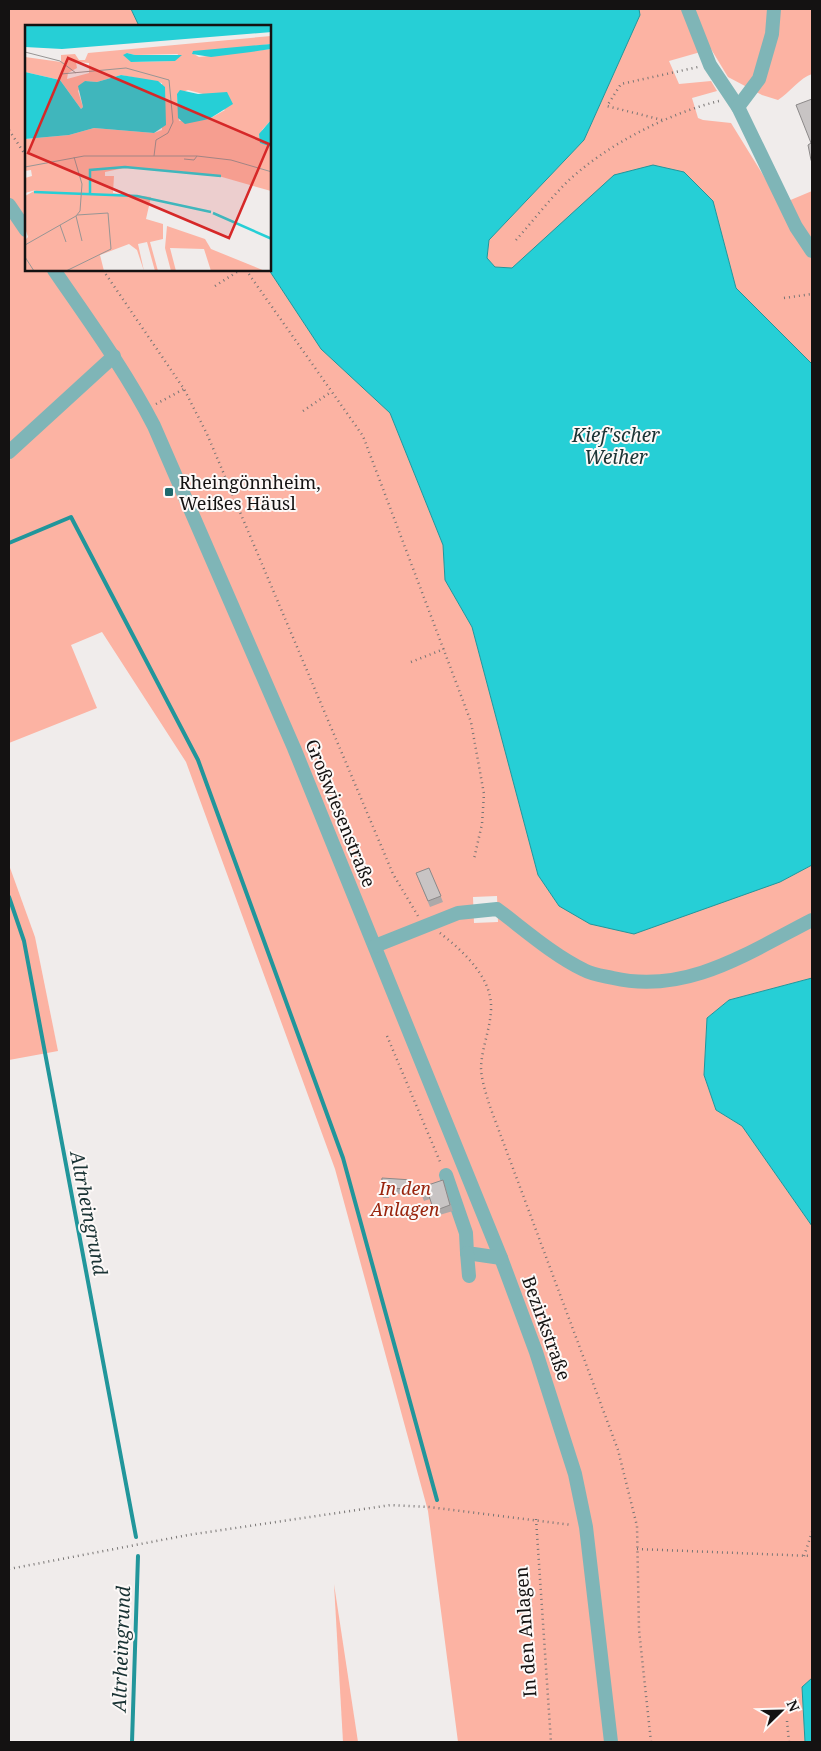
<svg xmlns="http://www.w3.org/2000/svg" width="821" height="1751" viewBox="0 0 821 1751" font-family="'Noto Serif',serif">
<rect width="100%" height="100%" fill="#f0eceb"/>
<g fill="#fcb3a3" fill-rule="evenodd">
<path d="M9 9H131L139 26H26V270H269L321 349 390 413 443 545 445 580 472 627 538 875 559 906 780 882 812 865V978L729 1000 707 1018 704 1075 716 1110 742 1126 812 1226V1678L802 1687 805 1742H458L428 1511 335 1169 186 762 102 632 71 645 97 708 9 743ZM497 896 498 922 474 923 473 897Z"/>
<path d="M639 9H812V74C801 77 789 93 778 100L762 95 728 77 711 49 669 61 679 84 711 81 717 91 692 98 698 118 703 120 731 123 781 204 812 191V364L736 288 713 201 548 237 512 268 495 267 487 258 489 240 584 140 640 15Z"/>
<path d="M9 865 35 937 58 1051 9 1060Z"/>
<path d="M334 1584 358 1742H343Z"/>
</g>
<g fill="#26cfd6" stroke="#21969b">
<path d="M131 9H639L640 15 584 140 489 240 487 258 495 267 512 268 614 175 653 165 684 172 713 201 736 288 812 364V865L780 882 634 934 590 924 559 906 538 875 472 627 445 580 443 545 390 413 321 349 269 270 270 26H139Z"/>
<path d="M812 978V1226L742 1126 716 1110 704 1075 707 1018 729 1000Z"/>
<path d="M812 1678V1742H805L802 1687Z"/>
</g>
<g fill="none" stroke-linecap="round" stroke-linejoin="round">
<g stroke="#21969b" stroke-width="4">
<path d="M9 543 71 517 198 760 343 1158 437 1500"/>
<path d="M9 897 24 941 136 1537"/>
<path d="M132 1742 138 1556"/>
</g>
<g stroke="#787574" stroke-width="2.5" stroke-dasharray="1 4" stroke-linecap="butt">
<path d="M662 120 607 106 621 84 698 67"/>
<path d="M9 130 26 156"/>
<path d="M516 240C533 221 549 200 567 182 606 145 667 114 719 101"/>
<path d="M103 270 184 389 207 434 393 874 418 916"/>
<path d="M246 270 363 436 471 722 484 794 482 824 474 859"/>
<path d="M215 286 240 270"/>
<path d="M784 298 812 294"/>
<path d="M156 404 184 389"/>
<path d="M303 411 331 392"/>
<path d="M411 662 444 649"/>
<path d="M440 933C463 951 493 978 491 1010 490 1030 482 1047 481 1067 481 1079 486 1093 489 1104L618 1450 637 1526 639 1630 651 1742"/>
<path d="M387 1036 441 1164"/>
<path d="M536 1519 551 1742"/>
<path d="M637 1549 812 1556"/>
<path d="M804 1556 812 1532"/>
<path d="M9 1569 188 1535 391 1505 429 1507 572 1525"/>
<path d="M787 1721 789 1742"/>
</g>
<g stroke="#7fb5b7" stroke-width="14">
<path d="M688 9 710 65 738 107 796 227 812 251"/>
<path d="M738 107 759 79 772 34 774 9"/>
<path d="M9 205 26 230"/>
<path d="M54 270C89 321 125 370 154 426L294 748 501 1258 536 1352 575 1474 586 1527 611 1742"/>
<path d="M9 452 114 356"/>
<path d="M375 946 458 913 497 909C525 930 553 955 584 970 593 975 604 976 613 978 687 995 749 952 812 920"/>
<path d="M446 1175 466 1233 467 1253 501 1258"/>
<path d="M467 1253 469 1276"/>
</g>
</g>
<g fill="#aca9a9">
<path d="M429 868 443 902 430 907 416 873Z"/>
<path d="M382 1178 414 1186 413 1195 389 1193V1198H383L381 1192Z"/>
<path d="M443 1180 453 1211 436 1216 430 1199 424 1201 419 1188Z"/>
</g>
<g fill="#8c8989">
<path d="M412 1180 414 1186 413 1195 411 1189Z"/>
<path d="M387 1188 389 1193V1198L387 1192Z"/>
</g>
<g fill="#c8c4c4" stroke="#8c8989">
<path d="M812 99V162L811 160 808 145 811 143 796 105Z"/>
<path d="M429 868 441 896 428 901 416 873Z"/>
<path d="M382 1178 412 1180 411 1189 387 1188V1192H381Z"/>
<path d="M443 1180 450 1205 434 1211 428 1193 422 1195 419 1188Z"/>
</g>
<rect fill="#1e6a6e" stroke="#fdf9f8" stroke-width="2" x="164" y="487" width="10" height="10" rx="2.5"/>
<g text-anchor="middle" dominant-baseline="central" stroke-width="4" stroke-linejoin="round" paint-order="stroke">
<g font-size="18" fill="#141212" stroke="#fdf9f8" text-anchor="start">
<text x="179" y="482">Rheingönnheim,<tspan x="179" dy="21">Weißes Häusl</tspan></text>
</g>
<g font-size="18" fill="#141212" stroke="#fdf9f8">
<text transform="translate(341 813) rotate(68)">Großwiesenstraße</text>
<text transform="translate(547 1328) rotate(70)">Bezirkstraße</text>
<text transform="translate(525 1632) rotate(-94)">In den Anlagen</text>
</g>
<g font-size="18" font-style="italic" fill="#99240d" stroke="#fdf9f8">
<text x="405" y="1188">In den<tspan x="405" dy="21">Anlagen</tspan></text>
</g>
<g font-size="19" font-style="italic" fill="#1a3334" stroke="#fdf9f8">
<text x="616" y="435">Kief'scher<tspan x="616" dy="22">Weiher</tspan></text>
<text transform="translate(89 1213) rotate(79)">Altrheingrund</text>
<text transform="translate(121 1649) rotate(-88)">Altrheingrund</text>
</g>
</g>
<g transform="translate(25 25)">
<rect width="246" height="246" fill="#f0eceb"/>
<path d="M246 11V19L167 28 174 32 246 24V95L237 105 235 118 246 122V166L197 152 153 146 99 143 80 147V151H89L88 168 126 172 121 194 138 199V214L125 217 133 246H130L122 217 113 219 119 246 112 225 104 219 75 230 79 246H0V215L3 212 0 203V171L11 165 0 168V153L7 151 6 145 0 146V114L44 110 69 103 129 108 137 105V58L96 50 72 57 60 56 53 66 58 82 56 84 35 55 0 47V32L36 37V30L50 29 54 35H60L63 28ZM102 28 110 30 153 29 150 36 107 37ZM51 37 64 38V48L42 54 43 48 52 43ZM163 65 178 69 200 85 184 94 154 96 152 69ZM142 201 180 214 186 224 240 246H186L179 224 145 223 151 246H146L140 223Z" fill="#fcb3a3" fill-rule="evenodd"/>
<path d="M0 0H246L247 7 37 24 0 22ZM246 19V24L226 27 186 32 167 29 168 26ZM102 28 110 30H157L150 36 106 37 98 30ZM0 47 35 55 56 84 58 82 53 61 60 56 72 57 96 50 133 56 140 62 141 100 129 108 69 103 44 110 0 114ZM155 65 173 69 202 67 208 79 184 94 160 99 153 93 152 69ZM246 95V122L235 118 234 109Z" fill="#26cfd6"/>
<path fill="none" stroke="#26cfd6" stroke-width="2.5" d="M9 167 112 171 186 187M65 168V145L100 142 196 151M188 188 247 214"/>
<path fill="none" stroke="#989594" stroke-width="1" d="M0 27 35 36 51 48M36 49 101 43 144 55 148 97 143 108 131 115 129 131M159 134 169 135 172 131M0 142 59 131H172L206 135 247 147M51 191 57 216M35 200 41 217M0 220 51 191 55 186 57 159 49 132M0 232 9 246M41 246 86 224 83 188 52 190"/>
<path fill="#d62828" fill-opacity="0.15" stroke="#d62828" stroke-width="2.5" d="M43 33 244 119 204 213 3 128Z"/>
<rect width="246" height="246" fill="none" stroke="#141212" stroke-width="2.5"/>
</g>
<rect width="821" height="1751" fill="none" stroke="#141212" stroke-width="20"/>
<g transform="translate(781 1711) rotate(67)" stroke="#fdf9f8" stroke-width="4" paint-order="stroke">
<path d="M0-4L9 19L0 12L-9 19Z" fill="#141212"/>
<text y="-8" font-size="14" font-weight="bold" text-anchor="middle" fill="#141212">N</text>
</g>
</svg>
